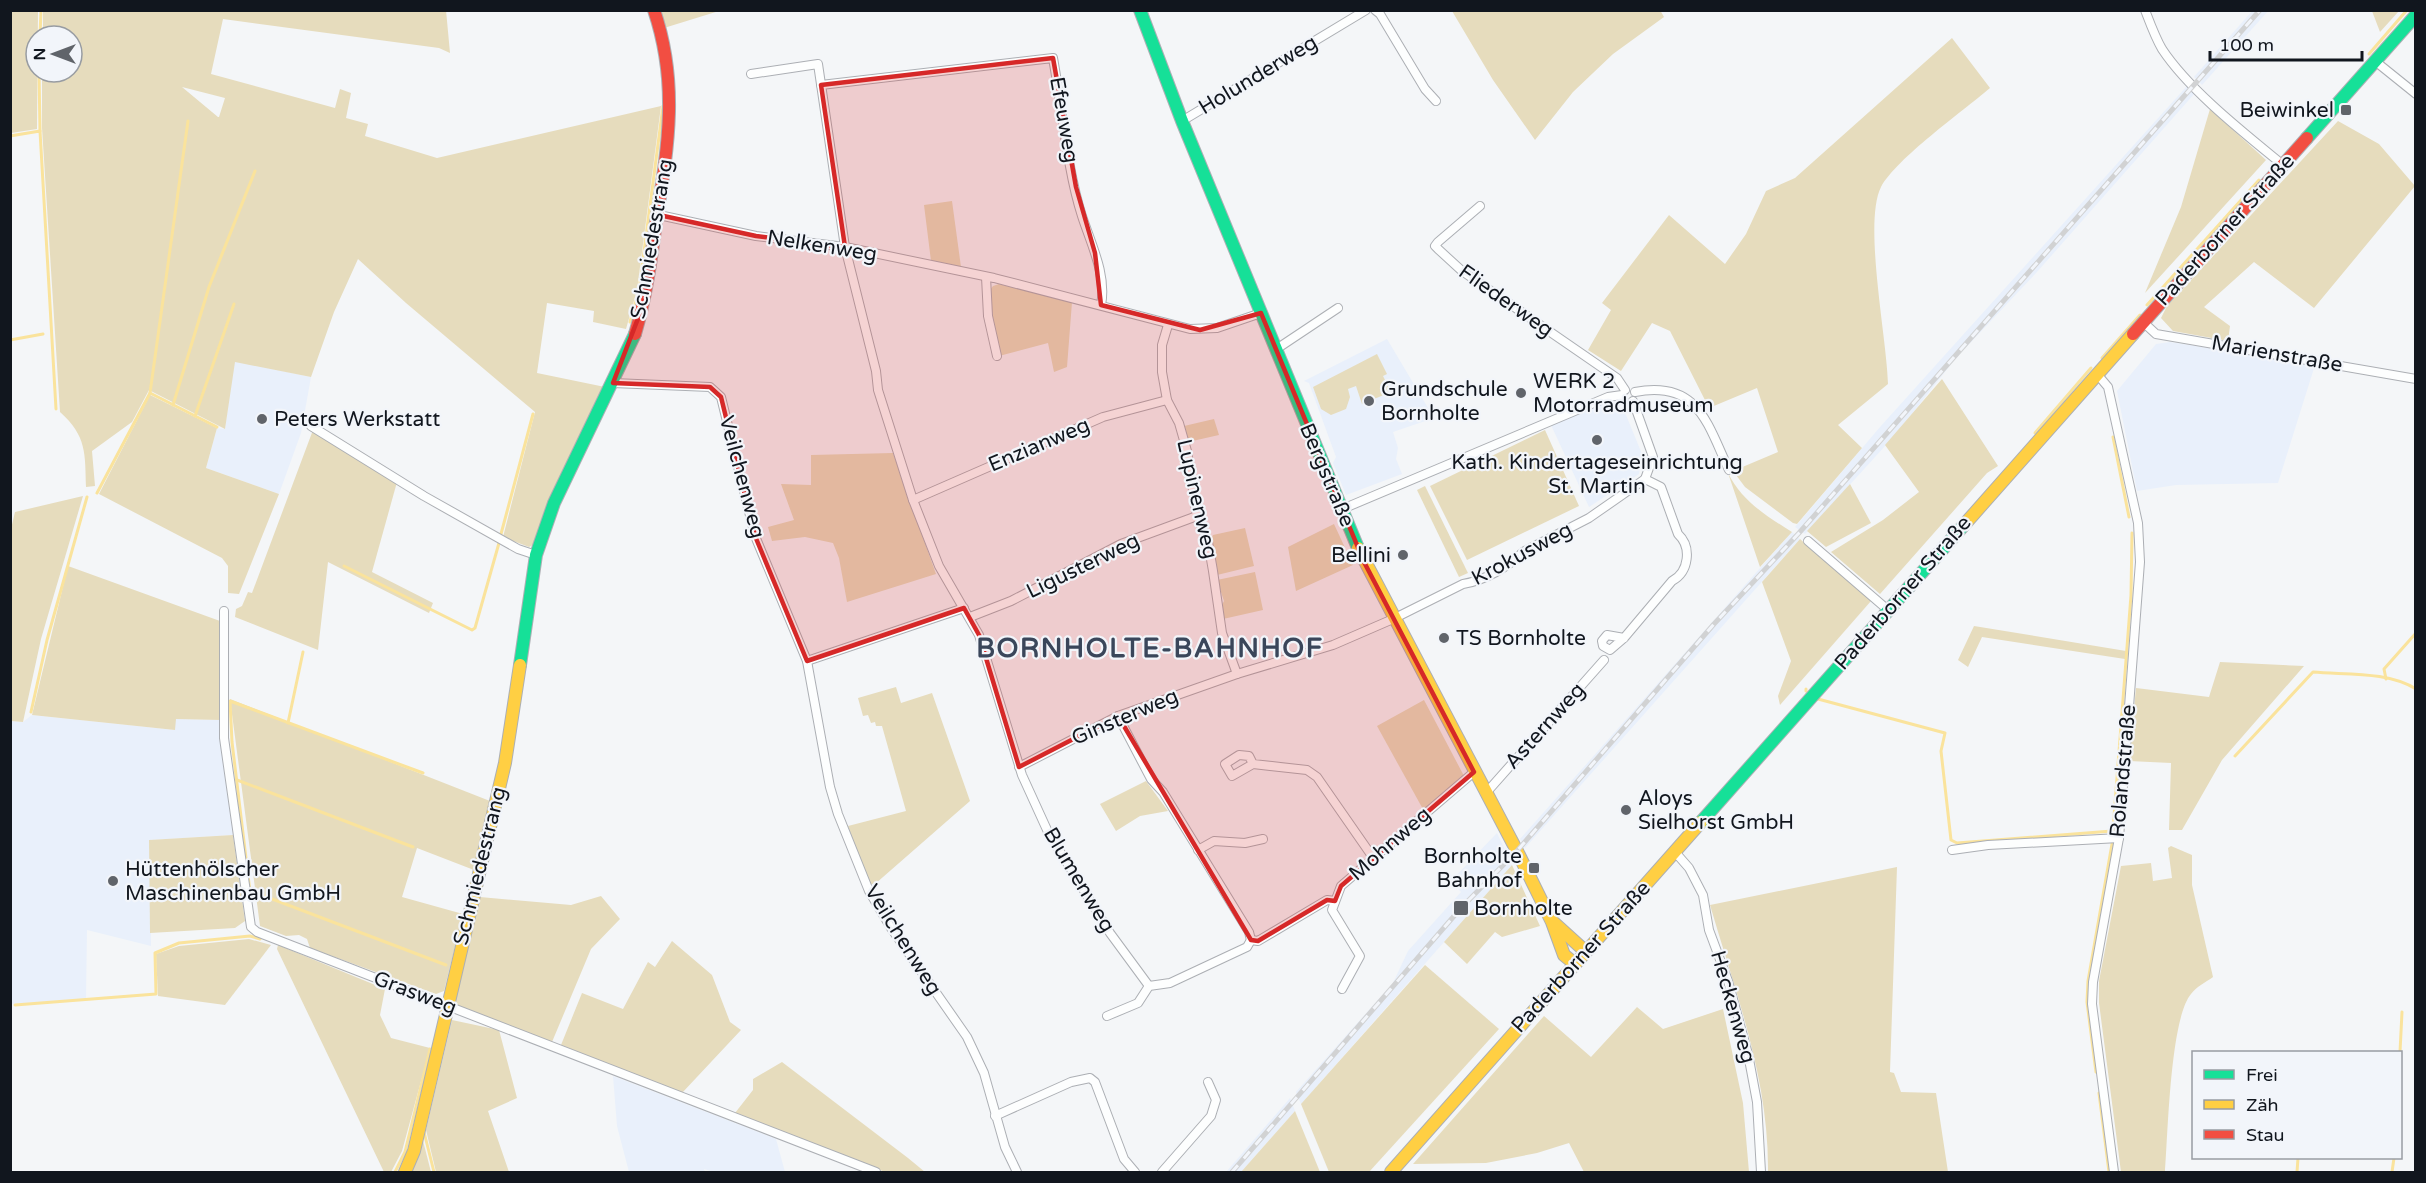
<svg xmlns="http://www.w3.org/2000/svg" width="2426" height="1183" viewBox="0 0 2426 1183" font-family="'Varela Round',sans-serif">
<rect width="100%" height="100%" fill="#f4f6f8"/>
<g fill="#e9f0fb">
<path d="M2253 10 2268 11 2202 85 2194 77Z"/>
<path d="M2187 86 2195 93 2037 272 1956 358 1896 434 1805 534 1795 527 1880 427Z"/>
<path d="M1387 339 1434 418 1393 432 1398 448 1396 459 1402 474 1346 495 1333 463 1336 457 1309 383 1304 381Z"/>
<path d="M2170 342 2315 365 2278 483 2176 485 2137 491 2117 391 2156 344Z"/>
<path d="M234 361 311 377 301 433 279 494 206 468 217 428 225 429Z"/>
<path d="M1612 400 1626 415 1642 454 1639 474 1589 507 1551 425Z"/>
<path d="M1792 532 1800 539 1525 848 1520 839Z"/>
<path d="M32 715 175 730V719L221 720 233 835 150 840 151 946 87 930 86 999 11 1004 10 721 23 722Z"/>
<path d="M1497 833 1512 865 1301 1104 1296 1092 1393 983 1408 951 1461 892 1451 881Z"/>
<path d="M613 1076 776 1139 785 1172H714L704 1169 705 1172H629L617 1126Z"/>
<path d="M1290 1098 1295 1111 1241 1172H1226Z"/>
</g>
<g fill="#e6dcbd" fill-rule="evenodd">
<path d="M446 10 450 53 439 48 223 19 211 74 335 108 340 89 351 93 346 118 368 124 365 136 437 158 661 106 637 290 626 329 593 322 594 311 547 303 537 373 605 387 550 500 533 545 529 547 503 537 535 412 406 303 358 259 334 312 311 377 235 362 225 429 149 390 132 422 92 451 95 486 86 487C85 454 87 436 60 412L42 128V72H72V36H43V11ZM182 87 225 98 219 117H218Z"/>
<path d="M1660 10 1664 17 1613 54 1573 92 1535 140 1493 80 1452 11Z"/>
<path d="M10 11H38L37 129 11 133Z"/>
<path d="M658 11H719L664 28Z"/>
<path d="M2372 11H2399L2380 32Z"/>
<path d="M1952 38 1990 88C1962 112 1897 158 1881 187 1863 223 1887 338 1888 384L1838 425 1862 448 1797 524 1793 523 1745 487 1733 471 1778 452 1757 388 1709 408 1670 331 1652 323 1621 371 1588 350 1611 310 1602 303 1669 215 1725 264 1746 234 1766 191 1795 178Z"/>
<path d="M2210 109 2266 160 2145 293 2181 207Z"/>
<path d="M2338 121 2379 144 2415 186 2314 308 2254 262 2204 307 2230 326 2228 341 2173 331 2161 318 2167 306Z"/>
<path d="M952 201 961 267 931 261 924 205Z"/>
<path d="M999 284 1072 302 1067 367 1054 372 1048 343 999 356 989 291 993 286Z"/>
<path d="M1377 354 1387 374 1383 376 1391 392 1362 404 1356 386 1348 389 1350 397 1346 409 1331 415 1321 409 1313 387Z"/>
<path d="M1942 379 1998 466 1987 473 1880 594 1831 552 1883 520 1919 492 1885 445Z"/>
<path d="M150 395 217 428 206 468 279 494 239 594 228 593V566L222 558 99 494Z"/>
<path d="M1214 419 1219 435 1188 442 1184 426Z"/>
<path d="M313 430 397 482 372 572 433 603 429 613 328 562 318 650 235 617 236 609 242 606 248 592 252 593Z"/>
<path d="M1545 430 1579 506 1467 560 1430 486Z"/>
<path d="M893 453 936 574 847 602 839 558 833 543 805 537 772 541 768 527 794 520 781 484 811 485V455Z"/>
<path d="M1728 473C1742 501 1765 515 1792 532L1760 567Z"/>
<path d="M1850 484 1871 523 1826 547 1807 531Z"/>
<path d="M1425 486 1468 573 1459 577 1417 490Z"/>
<path d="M83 496 41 639 23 722 11 721 10 533 15 512Z"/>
<path d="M1334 524 1353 565 1296 591 1288 547Z"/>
<path d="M1245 528 1254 566 1217 575 1210 541 1213 535Z"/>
<path d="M1800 539 1871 601 1780 705 1778 696 1791 661 1762 582Z"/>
<path d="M68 566 220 621 221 720 176 719 175 730 32 715Z"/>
<path d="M1255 572 1263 610 1223 619 1221 607 1224 601 1217 580Z"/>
<path d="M1974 626 2126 651 2125 659 1982 637 1968 667 1958 660Z"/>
<path d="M2220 662 2304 666 2222 760 2182 830H2169L2171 763 2129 761 2136 688 2209 697Z"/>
<path d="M896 687 901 703 932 693 970 801 875 884H869L848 826 906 811 882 726H876L875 722 871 723 868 715 863 716 858 698Z"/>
<path d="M230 699 490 801 474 870 417 848 402 897 463 914 444 991 436 994 310 948 307 939 299 935 286 936 260 926Z"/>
<path d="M1424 700 1464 776 1424 811 1377 726Z"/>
<path d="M1146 781 1168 811 1140 816 1116 831 1100 804Z"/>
<path d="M233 835 245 921 235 928 150 933 149 840Z"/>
<path d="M2171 846 2192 855V885L2213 977C2206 982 2196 987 2191 994 2170 1019 2168 1136 2165 1172H2121L2099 1003V981L2121 866 2151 863 2153 881 2172 878 2168 848Z"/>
<path d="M1512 865 1540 926 1502 937 1495 932 1467 964 1444 942Z"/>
<path d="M1897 867 1890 1072 1894 1073 1901 1092 1936 1093 1948 1172H1768C1769 1079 1736 994 1710 905Z"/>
<path d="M601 896 620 919 591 949 552 1042 455 1004 480 897 571 905Z"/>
<path d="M249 939 271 945 225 1005 158 996 156 954 179 946Z"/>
<path d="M672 941 712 975 730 1022 741 1030 682 1093 561 1045 582 993 623 1009 648 962 655 967Z"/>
<path d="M278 945 385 989 380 1015 391 1038 430 1048 402 1151 391 1172H384L277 949Z"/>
<path d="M1425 965 1499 1029 1369 1172H1329L1301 1104Z"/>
<path d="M1637 1007 1663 1029 1723 1009 1743 1103 1749 1172H1584L1569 1143 1537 1153 1486 1163 1413 1164 1544 1016 1591 1057Z"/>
<path d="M452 1020 499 1030 517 1098 488 1111 509 1172H436L426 1130Z"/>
<path d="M782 1062 908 1158 925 1172H885L735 1113 753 1090V1079Z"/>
<path d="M1295 1111 1320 1172H1241Z"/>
<path d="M421 1133 431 1172H410Z"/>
</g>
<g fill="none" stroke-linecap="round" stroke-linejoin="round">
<g stroke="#fae39c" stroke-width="3">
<path d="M40 36 41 10"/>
<path d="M2369 54 2407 10"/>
<path d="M39 72 40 131"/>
<path d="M10 136 40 131 56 409"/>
<path d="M2147 305 2259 180"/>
<path d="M630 322 639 290 663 106"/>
<path d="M10 340 43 334"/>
<path d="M2102 358 2140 315"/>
<path d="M150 393 217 427"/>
<path d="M173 405 209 287 255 171"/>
<path d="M195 416 234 304"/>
<path d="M2035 433 2091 368"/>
<path d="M2113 437 2129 517"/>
<path d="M97 493 150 393 188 121"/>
<path d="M501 534 533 414"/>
<path d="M344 566 472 630 475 628 499 543"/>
<path d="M2386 679 2384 669 2416 633"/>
<path d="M1806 689V691"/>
<path d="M1818 699 1945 733 1941 751 1951 840 1957 843 2112 831"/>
<path d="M31 712 47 640 87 497"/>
<path d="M288 723 303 652"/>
<path d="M2235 756 2313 672C2345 675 2388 671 2416 689"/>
<path d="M237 780 413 847"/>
<path d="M2113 830 2131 595 2132 533"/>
<path d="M251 891 446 965"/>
<path d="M251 900 232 742 230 701 423 773"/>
<path d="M15 1005 156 994 155 953 179 943 250 936 260 939"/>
<path d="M2400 1052 2402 1012"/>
<path d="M2096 1072 2087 1002 2088 981 2112 844"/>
<path d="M2099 1093 2109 1172"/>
<path d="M424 1132 434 1172"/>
<path d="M395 1172 405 1152 430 1049"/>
<path d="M2297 1172 2298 1158"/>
<path d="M2392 1172 2394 1158"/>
</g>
<g stroke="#acafb4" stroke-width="10">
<g id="street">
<path d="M1375 10 1380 14 1425 89 1436 101"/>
<path d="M2145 10C2150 23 2155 37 2162 49 2189 90 2244 133 2283 165"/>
<path d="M2375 61 2416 94"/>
<path d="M751 74 818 64 845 247 876 371 878 390 913 500 939 566 979 635 1022 775 1048 832 1110 933 1149 986"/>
<path d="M821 85 1053 58C1062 107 1067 170 1082 216 1091 244 1107 275 1101 305"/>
<path d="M1182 121 1366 10"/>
<path d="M1480 206 1438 242 1435 246 1438 249 1462 271 1617 378 1625 390"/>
<path d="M659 215 756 236 845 247 994 278 1190 329 1217 328 1261 313"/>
<path d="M986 277 988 316 997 356"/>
<path d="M2143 322 2156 334 2416 379"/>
<path d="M1168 325 1162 345V372L1167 400 1179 423 1187 451 1197 516 1208 542 1213 571 1222 633 1237 674"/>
<path d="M1275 350 1338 308"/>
<path d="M2097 374 2108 387 2138 523 2140 562 2119 838 2093 982 2092 1004 2114 1172"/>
<path d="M613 383 710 387 721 397 755 536 807 661 830 787 838 814 869 891 891 928 967 1037 984 1073 1005 1147 1017 1172"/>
<path d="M1635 392C1698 380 1707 423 1729 470"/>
<path d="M311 426 424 496 518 549 536 555"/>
<path d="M913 500 1103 417 1167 400"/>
<path d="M1340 510 1608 397 1622 395"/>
<path d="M1808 541 1888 610"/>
<path d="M224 611V738L251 927 257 932 876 1172"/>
<path d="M970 617 1011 601 1121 544 1197 516"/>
<path d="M1624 638 1607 635 1602 641 1603 646 1610 650 1624 638 1672 581C1689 572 1692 547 1678 534L1661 487 1645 479 1653 457 1633 401"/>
<path d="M807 661 964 608"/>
<path d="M1118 716 1151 779 1163 792 1249 932 1251 940"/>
<path d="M1253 764 1249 756 1239 755 1225 764 1232 776 1253 764 1307 770 1317 777 1374 859"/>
<path d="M1019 767 1118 716 1237 674 1333 645 1393 619 1463 584C1483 581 1509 567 1523 552L1589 518 1645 479"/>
<path d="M1486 793 1604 660"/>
<path d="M1198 850 1214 841 1245 843 1263 839"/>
<path d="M1952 850 1988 845 2119 838"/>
<path d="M1675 852 1689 868 1703 895 1709 930 1728 981 1748 1054 1757 1102 1761 1172"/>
<path d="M1251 940 1258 941 1327 900 1335 901"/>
<path d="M1342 989 1360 956 1332 910 1341 886 1474 772"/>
<path d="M1107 1016 1138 1003 1149 986 1170 983 1247 947 1251 940"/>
<path d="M995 1116 1071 1082 1090 1078 1095 1082 1124 1159 1135 1172"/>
<path d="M1162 1172 1211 1116 1216 1100 1208 1082"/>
</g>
</g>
<g stroke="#acafb4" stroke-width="14">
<g id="fast">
<path d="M1140 10 1182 121 1358 548"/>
<path d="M2307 138 2416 15"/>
<path d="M520 665 536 555 554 503 635 334"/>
<path d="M1701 822 1964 525"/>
</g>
</g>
<g stroke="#acafb4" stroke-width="14">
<g id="slow">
<path d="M1964 525 2133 334"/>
<path d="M1358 548 1517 851 1552 922 1564 955 1575 964"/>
<path d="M1553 922 1585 951"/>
<path d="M405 1172 414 1151 505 763 520 665"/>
<path d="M1391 1172 1701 822"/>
</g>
</g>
<g stroke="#acafb4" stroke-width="14">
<g id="jam">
<path d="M635 334C646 297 651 260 656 222 668 147 679 84 654 10"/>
<path d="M2133 334 2307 138"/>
</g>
</g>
<use href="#street" stroke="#fdfefe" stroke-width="8"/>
<use href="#fast" stroke="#16e098" stroke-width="12"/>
<use href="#slow" stroke="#ffcf43" stroke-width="12"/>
<use href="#jam" stroke="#f24e42" stroke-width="12"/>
<g stroke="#d1d2d3" stroke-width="5">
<path id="rail" d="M1232 1172 1461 908 1517 851 1714 624 1799 533 2260 10"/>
</g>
<use href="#rail" stroke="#f2f5fa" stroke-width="3" stroke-dasharray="9" stroke-linecap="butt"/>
</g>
<path fill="#d62828" fill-opacity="0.2" stroke="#d62828" stroke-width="4.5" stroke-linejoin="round" d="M1053 58 1076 187 1095 253 1101 305 1200 330 1261 313 1364 562 1474 772 1341 886 1335 901 1327 900 1258 941 1251 940 1118 716 1019 767 979 635 964 608 807 661 755 536 721 397 710 387 613 383 644 303 659 215 756 236 845 247 821 85Z"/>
<g fill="#60646a" stroke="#f2f5fa" stroke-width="2">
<rect x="2340" y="104" width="12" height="12" rx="3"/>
<circle cx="1521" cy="393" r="6"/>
<circle cx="1369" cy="401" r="6"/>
<circle cx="262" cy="419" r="6"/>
<circle cx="1597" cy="440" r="6"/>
<circle cx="1403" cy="555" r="6"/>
<circle cx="1444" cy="638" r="6"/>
<circle cx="1626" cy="810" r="6"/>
<rect x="1528" y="862" width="12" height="12" rx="3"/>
<circle cx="113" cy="881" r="6"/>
<rect x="1453" y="900" width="16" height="16" rx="3"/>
</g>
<g text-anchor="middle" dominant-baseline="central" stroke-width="4.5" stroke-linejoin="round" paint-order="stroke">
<g font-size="21" fill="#11161e" stroke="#f2f5fa">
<text transform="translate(1258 75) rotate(-31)">Holunderweg</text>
<text transform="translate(1064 120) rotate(80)">Efeuweg</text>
<text transform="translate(2225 230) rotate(-48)">Paderborner Straße</text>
<text transform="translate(652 239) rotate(-80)">Schmiedestrang</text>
<text transform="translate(822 246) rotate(9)">Nelkenweg</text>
<text transform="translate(1506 301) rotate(35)">Fliederweg</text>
<text transform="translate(2277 354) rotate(10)">Marienstraße</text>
<text transform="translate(1039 445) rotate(-23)">Enzianweg</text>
<text transform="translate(1327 475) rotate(67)">Bergstraße</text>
<text transform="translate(742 477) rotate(75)">Veilchenweg</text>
<text transform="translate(1197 499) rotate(77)">Lupinenweg</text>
<text transform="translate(1522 554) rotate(-28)">Krokusweg</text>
<text transform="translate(1083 566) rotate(-26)">Ligusterweg</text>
<text transform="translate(1903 593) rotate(-49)">Paderborner Straße</text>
<text transform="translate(1125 717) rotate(-23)">Ginsterweg</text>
<text transform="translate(1545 726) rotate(-48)">Asternweg</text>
<text transform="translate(2123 771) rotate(-85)">Rolandstraße</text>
<text transform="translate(1390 844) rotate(-41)">Mohnweg</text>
<text transform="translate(480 866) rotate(-76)">Schmiedestrang</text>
<text transform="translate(1079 880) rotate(59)">Blumenweg</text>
<text transform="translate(903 940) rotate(58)">Veilchenweg</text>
<text transform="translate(1581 957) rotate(-48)">Paderborner Straße</text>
<text transform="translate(415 993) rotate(21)">Grasweg</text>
<text transform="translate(1733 1007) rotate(74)">Heckenweg</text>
</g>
<g font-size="21" fill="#11161e" stroke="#f2f5fa" text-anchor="start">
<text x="2334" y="110" text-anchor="end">Beiwinkel</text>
<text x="1533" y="381">WERK 2<tspan x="1533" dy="24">Motorradmuseum</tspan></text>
<text x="1381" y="389">Grundschule<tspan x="1381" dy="24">Bornholte</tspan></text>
<text x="274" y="419">Peters Werkstatt</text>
<text x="1597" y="462" text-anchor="middle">Kath. Kindertageseinrichtung<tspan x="1597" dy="24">St. Martin</tspan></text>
<text x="1391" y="555" text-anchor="end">Bellini</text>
<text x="1456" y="638">TS Bornholte</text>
<text x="1638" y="798">Aloys<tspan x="1638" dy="24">Sielhorst GmbH</tspan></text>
<text x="1522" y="856" text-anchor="end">Bornholte<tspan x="1522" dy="24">Bahnhof</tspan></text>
<text x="125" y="869">Hüttenhölscher<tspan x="125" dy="24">Maschinenbau GmbH</tspan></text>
<text x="1474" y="908">Bornholte</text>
</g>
<g font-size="27" font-weight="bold" letter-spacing="1.5" fill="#3a465a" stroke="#f2f5fa">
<text x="1150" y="648">BORNHOLTE-BAHNHOF</text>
</g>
</g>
<rect width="2426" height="1183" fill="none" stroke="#11161e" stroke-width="24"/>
<rect x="2192" y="1051" width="210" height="108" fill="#f2f5fa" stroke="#989ca2" stroke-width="1.5"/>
<rect x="2204" y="1070" width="30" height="9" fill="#16e098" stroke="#989ca2" stroke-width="1.5"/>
<text x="2246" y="1081" font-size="18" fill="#11161e">Frei</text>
<rect x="2204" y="1100" width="30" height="9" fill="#ffcf43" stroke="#989ca2" stroke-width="1.5"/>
<text x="2246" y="1111" font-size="18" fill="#11161e">Zäh</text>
<rect x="2204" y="1130" width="30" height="9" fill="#f24e42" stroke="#989ca2" stroke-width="1.5"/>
<text x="2246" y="1141" font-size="18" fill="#11161e">Stau</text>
<g transform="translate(54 54) rotate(270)"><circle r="28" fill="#f2f5fa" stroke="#989ca2" stroke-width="1.5"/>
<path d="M0-4.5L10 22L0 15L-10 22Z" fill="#60646a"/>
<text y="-9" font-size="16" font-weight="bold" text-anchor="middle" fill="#11161e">N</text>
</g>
<path d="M2210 51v9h152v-9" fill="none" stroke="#11161e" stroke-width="3"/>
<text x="2219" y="51" font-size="18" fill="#11161e" stroke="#f2f5fa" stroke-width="4.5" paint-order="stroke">100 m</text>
</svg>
